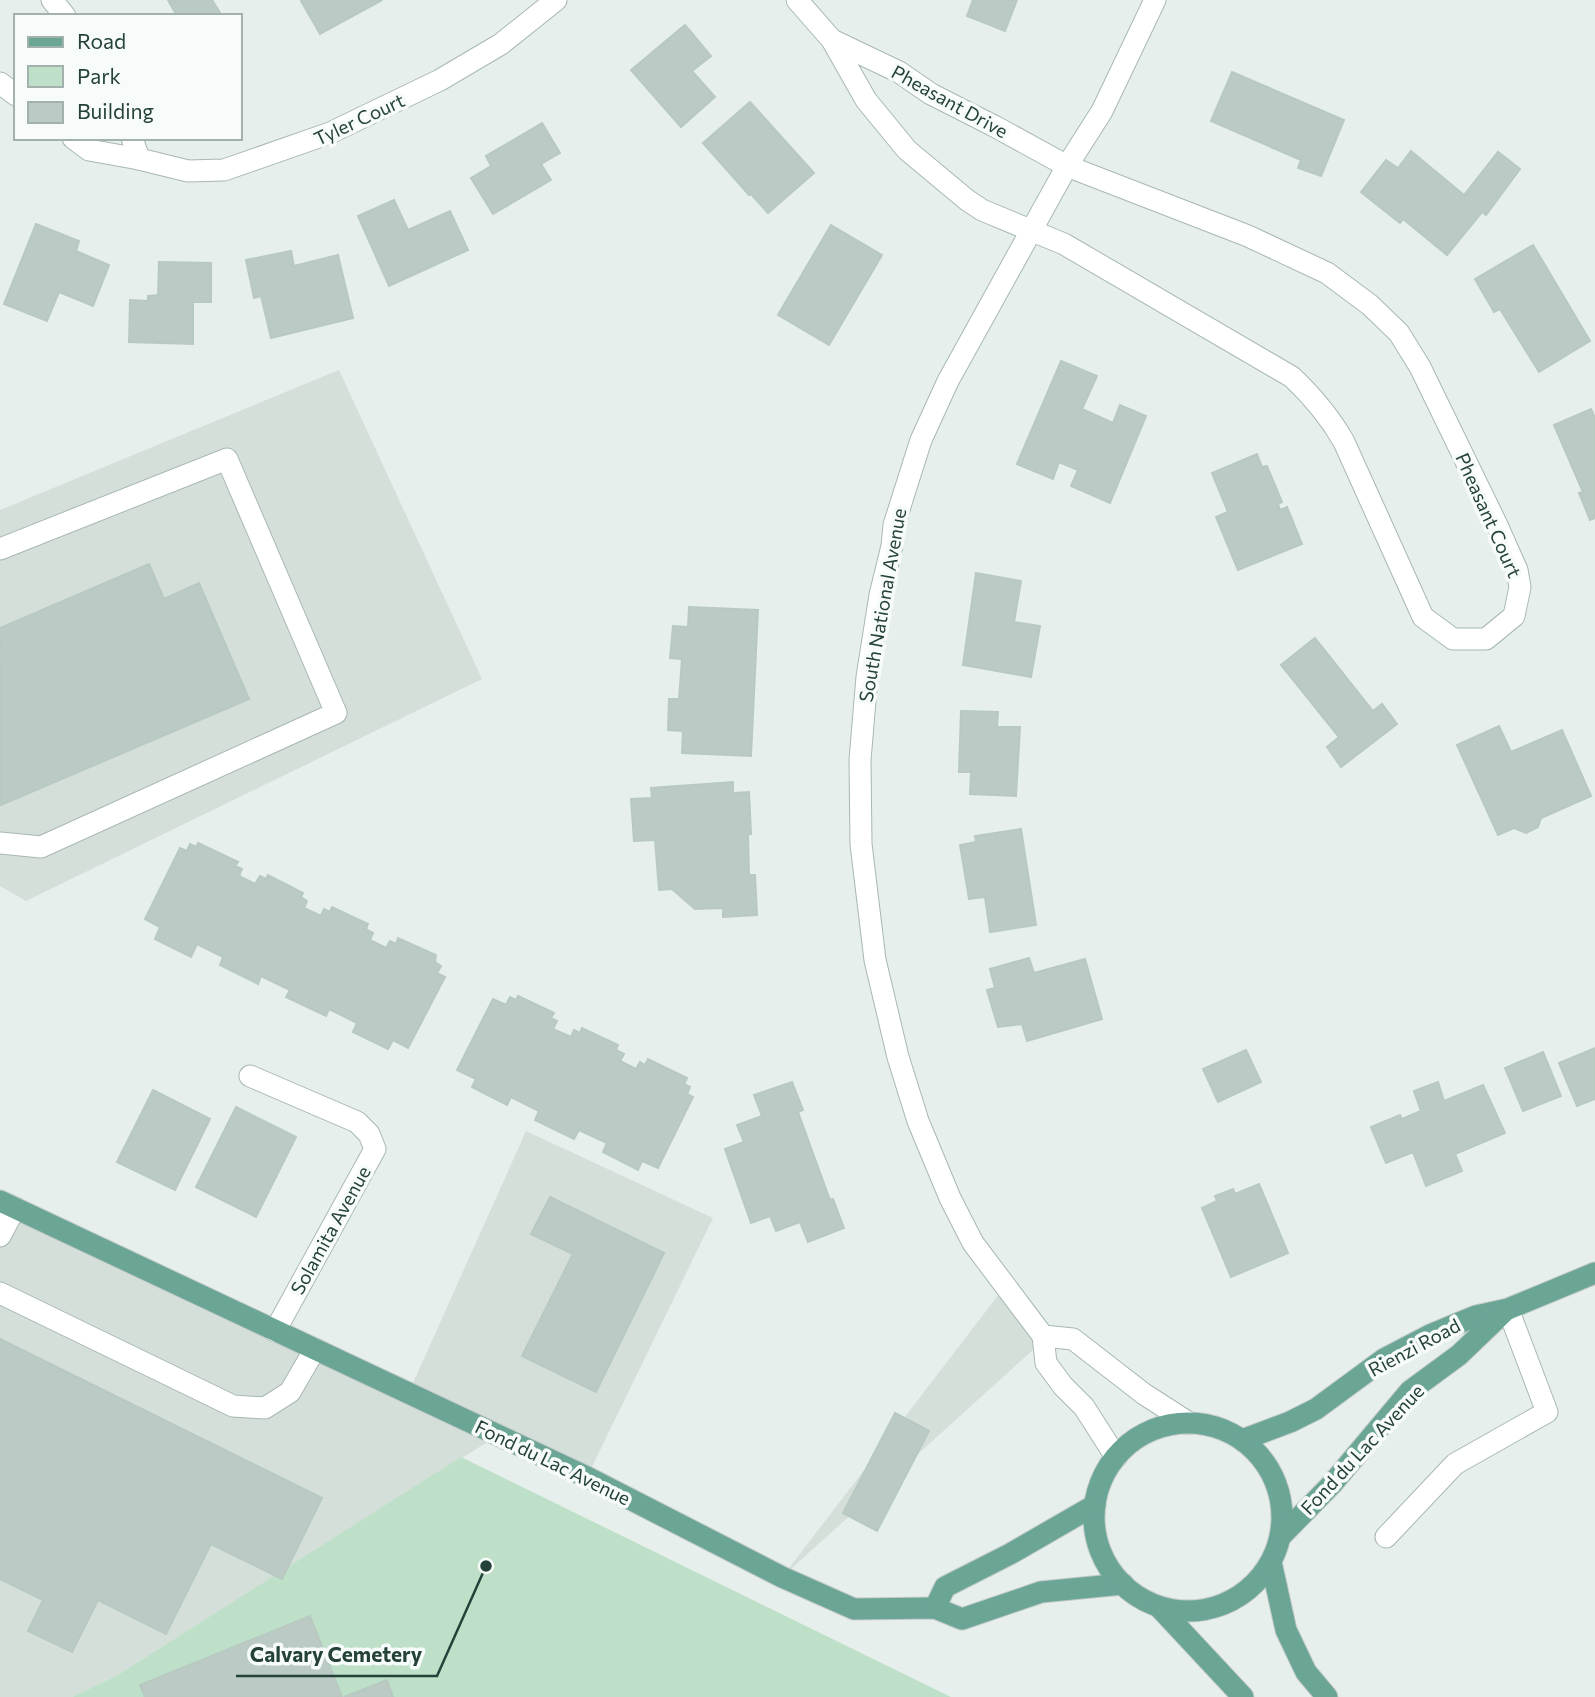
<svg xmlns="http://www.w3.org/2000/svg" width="1595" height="1697" viewBox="0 0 1595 1697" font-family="Commissioner,sans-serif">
<rect width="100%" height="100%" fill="#e6efeb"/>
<g fill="#d4dfda">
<path d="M339 370 482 679 26 901 0 886V510Z"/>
<path d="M526 1131 713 1218 587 1477 497 1436 116 1676 72 1697H0V1201L409 1392Z"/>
<path d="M1006 1285 1044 1340 782 1577 799 1555Z"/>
</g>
<path fill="#bfe0c8" d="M461 1457 951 1697H72L116 1676Z"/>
<g fill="#bbcac4" stroke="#b8c9c2" stroke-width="2">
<path d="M168 0H212L222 16H177Z"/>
<path d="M303 0H382L320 34 301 1Z"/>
<path d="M973 0H1017L1005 31 967 16Z"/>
<path d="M685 25 711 56 692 71 715 97 681 127 631 70Z"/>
<path d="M1232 72 1344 120 1321 176 1298 168 1301 160 1211 121Z"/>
<path d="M750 102 814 173 768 213 751 194 749 195 703 143Z"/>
<path d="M542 123 560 153 541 164 551 180 493 214 471 178 491 166 486 156Z"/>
<path d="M1411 151 1464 195 1498 152 1520 169 1486 215 1482 212 1447 255 1403 219 1400 223 1361 192 1386 160 1398 168Z"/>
<path d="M394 200 408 230 450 211 468 250 389 286 358 216Z"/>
<path d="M36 224 79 241 76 251 109 265 93 306 59 292 47 321 4 304Z"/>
<path d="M831 225 882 255 829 345 778 315Z"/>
<path d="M1533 245 1590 341 1539 372 1500 309 1494 312 1475 279Z"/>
<path d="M291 251 294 266 338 255 353 318 271 338 261 296 254 298 246 260Z"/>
<path d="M159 262 211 263V302H193V344L129 342 130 300 148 301V296L158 295Z"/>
<path d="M1061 361 1097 376 1082 409 1113 423 1120 405 1146 416 1110 503 1071 486 1078 470 1059 462 1053 479 1017 464Z"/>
<path d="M1591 409 1595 418V518L1590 520 1579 493 1583 492 1554 425Z"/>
<path d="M1257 454 1262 467 1267 466 1282 502 1278 504 1280 510 1287 507 1302 544 1238 570 1216 517 1228 512 1212 473Z"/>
<path d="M149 564 164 599 199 583 249 699 1 805 0 628Z"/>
<path d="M976 573 1021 581 1014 622 1040 626 1031 677 963 665Z"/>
<path d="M689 607 758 610 751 756 682 753 683 731 668 730 669 699H679L682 659 670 658 673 626 688 627Z"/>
<path d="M1315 638 1373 711 1382 704 1397 724 1341 767 1327 747 1339 737 1281 665Z"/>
<path d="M961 711 998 712 997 727H1020L1016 796 970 794 971 772H959Z"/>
<path d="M1499 726 1511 752 1562 730 1591 796 1541 818 1538 827 1526 833 1514 828 1498 835 1457 745Z"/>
<path d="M733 782V793L749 792 751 834H748L749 875H755L757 915 723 917V908L695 909 672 889 659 890 655 840 634 841 631 799 652 798 651 788Z"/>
<path d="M1021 829 1036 925 990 932 985 897 969 899 960 845 976 842 975 836Z"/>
<path d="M198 843 238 862 235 866 242 869 239 876 255 884 260 876 266 879 268 875 303 893 301 897 307 901 304 908 321 916 324 909 330 912 332 907 368 924 366 929 373 933 370 940 386 948 390 941 396 944 398 938 436 955 435 962 441 966 437 973 445 977 408 1048 393 1040 388 1049 353 1032 357 1023 329 1009 326 1016 286 997 290 990 261 976 258 984 220 965 223 957 197 944 191 957 155 939 160 927 145 919 180 848 187 851 190 844 196 847Z"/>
<path d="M1029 958 1034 973 1085 959 1102 1019 1027 1041 1022 1024 998 1027 987 990 995 988 990 969Z"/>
<path d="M518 996 554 1013 551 1018 557 1021 553 1029 571 1037 574 1030 580 1033 582 1028 618 1045 616 1050 624 1054 620 1061 636 1069 640 1062 645 1065 648 1059 687 1078 684 1084 690 1087 687 1094 693 1097 658 1168 642 1161 638 1170 603 1152 607 1143 579 1130 574 1139 535 1120 539 1111 511 1097 507 1105 472 1087 476 1079 457 1070 493 999 506 1005 510 997 516 1000Z"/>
<path d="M1595 1048V1099L1577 1106 1559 1063Z"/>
<path d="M1246 1050 1261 1082 1218 1102 1203 1069Z"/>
<path d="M1543 1052 1561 1096 1523 1111 1505 1068Z"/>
<path d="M792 1082 803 1110 798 1112 830 1200 833 1199 844 1228 808 1242 800 1222 776 1231 770 1216 751 1223 725 1149 744 1142 737 1125 762 1116 754 1095Z"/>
<path d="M1438 1082 1444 1101 1483 1085 1505 1133 1455 1154 1462 1171 1426 1186 1413 1152 1386 1163 1371 1127 1400 1115 1402 1119 1421 1111 1414 1091Z"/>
<path d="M153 1090 210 1119 175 1190 117 1162Z"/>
<path d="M236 1107 296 1137 256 1217 196 1187Z"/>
<path d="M1259 1184 1288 1253 1231 1277 1202 1208 1217 1201 1215 1196 1233 1189 1235 1194Z"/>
<path d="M550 1197 664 1253 596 1392 522 1356 573 1254 531 1234Z"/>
<path d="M0 1339 322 1498 282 1579 211 1544 166 1634 98 1600 72 1652 28 1631 43 1600 0 1579Z"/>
<path d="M895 1413 929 1431 877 1531 843 1513Z"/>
<path d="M310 1616 342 1697H145L140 1685Z"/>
<path d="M387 1680 393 1697H344Z"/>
</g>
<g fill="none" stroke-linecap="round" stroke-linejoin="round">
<g stroke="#a8b8b2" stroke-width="23">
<g id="minor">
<path d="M52 0 65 16"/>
<path d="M797 0 832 40 866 100 907 150 967 200 982 210 1064 244 1292 377C1313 397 1330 417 1344 442L1423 617 1453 639H1486L1514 616 1520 587 1517 570 1496 523 1420 367 1399 333 1370 305 1327 273 1248 236 1067 166 996 127 931 94 899 72 832 40"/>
<path d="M0 83 16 95"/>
<path d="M73 138 89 150 139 159 188 171 224 170 330 133 440 80 501 44 556 0"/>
<path d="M132 138 139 159"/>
<path d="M0 549 227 459 336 713 41 847 0 843"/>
<path d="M250 1076 357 1122 369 1134 375 1149 275 1331"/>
<path d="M0 1236 15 1208"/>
<path d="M0 1293 233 1406 265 1408 290 1392 315 1349"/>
<path d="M1043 1336 1073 1339 1144 1394 1189 1423"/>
<path d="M1116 1457 1084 1407 1063 1386 1046 1363 1043 1336 973 1243 950 1198 918 1121 898 1057 875 960 861 844 860 760 867 677 880 595 892 546 894 525 921 440 948 381 1067 166 1102 111 1155 0"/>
<path d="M1386 1537 1455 1464 1547 1412 1508 1309"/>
</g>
</g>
<g stroke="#c2cac8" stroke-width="23">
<g id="major">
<path d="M0 1201 587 1477 782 1577 854 1609 935 1608 962 1619 1041 1592 1123 1584"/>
<circle cx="1188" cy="1517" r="94"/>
<path d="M1242 1440 1290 1422 1316 1409 1384 1359 1430 1335 1476 1316 1508 1309 1595 1273"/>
<path d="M1281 1536 1332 1484 1410 1391 1459 1355 1506 1310"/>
<path d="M1271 1562 1286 1630 1306 1672 1327 1697"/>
<path d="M1159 1607 1243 1697"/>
<path d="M935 1608 945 1587 1010 1554 1095 1505"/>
</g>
</g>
<use href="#minor" stroke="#fff" stroke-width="21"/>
<use href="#major" stroke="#6aa596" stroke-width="21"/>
</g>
<g text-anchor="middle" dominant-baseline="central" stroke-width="7" stroke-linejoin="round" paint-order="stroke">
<g font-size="19" fill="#24423a" stroke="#f7fbf9">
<text transform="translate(950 101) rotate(29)">Pheasant Drive</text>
<text transform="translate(359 119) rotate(-25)">Tyler Court</text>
<text transform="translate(1489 515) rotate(66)">Pheasant Court</text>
<text transform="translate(882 605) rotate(-80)">South National Avenue</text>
<text transform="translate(330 1230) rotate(-61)">Solamita Avenue</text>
<text transform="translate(1414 1347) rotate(-28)">Rienzi Road</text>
<text transform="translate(1362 1449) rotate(-47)">Fond du Lac Avenue</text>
<text transform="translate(553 1462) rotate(26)">Fond du Lac Avenue</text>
</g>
</g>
<path fill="none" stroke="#24423a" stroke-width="2.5" d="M486 1566L437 1676H236"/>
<circle fill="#24423a" stroke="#f7fbf9" stroke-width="2.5" cx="486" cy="1566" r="7"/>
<g font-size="21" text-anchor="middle" font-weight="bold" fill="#24423a" stroke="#f7fbf9" stroke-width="7" stroke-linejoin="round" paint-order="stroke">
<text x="336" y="1662">Calvary Cemetery</text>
</g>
<rect x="14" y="14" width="228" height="126" fill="#f7fbf9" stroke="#a3b1ad" stroke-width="2"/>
<rect x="28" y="37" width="35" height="10" fill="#6aa596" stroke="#a3b1ad" stroke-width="2"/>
<text x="77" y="49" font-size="21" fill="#24423a">Road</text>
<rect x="28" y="66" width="35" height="21" fill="#bfe0c8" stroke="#a3b1ad" stroke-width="2"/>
<text x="77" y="84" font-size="21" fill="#24423a">Park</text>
<rect x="28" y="102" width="35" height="21" fill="#bbcac4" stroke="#a3b1ad" stroke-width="2"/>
<text x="77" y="119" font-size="21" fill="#24423a">Building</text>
</svg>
